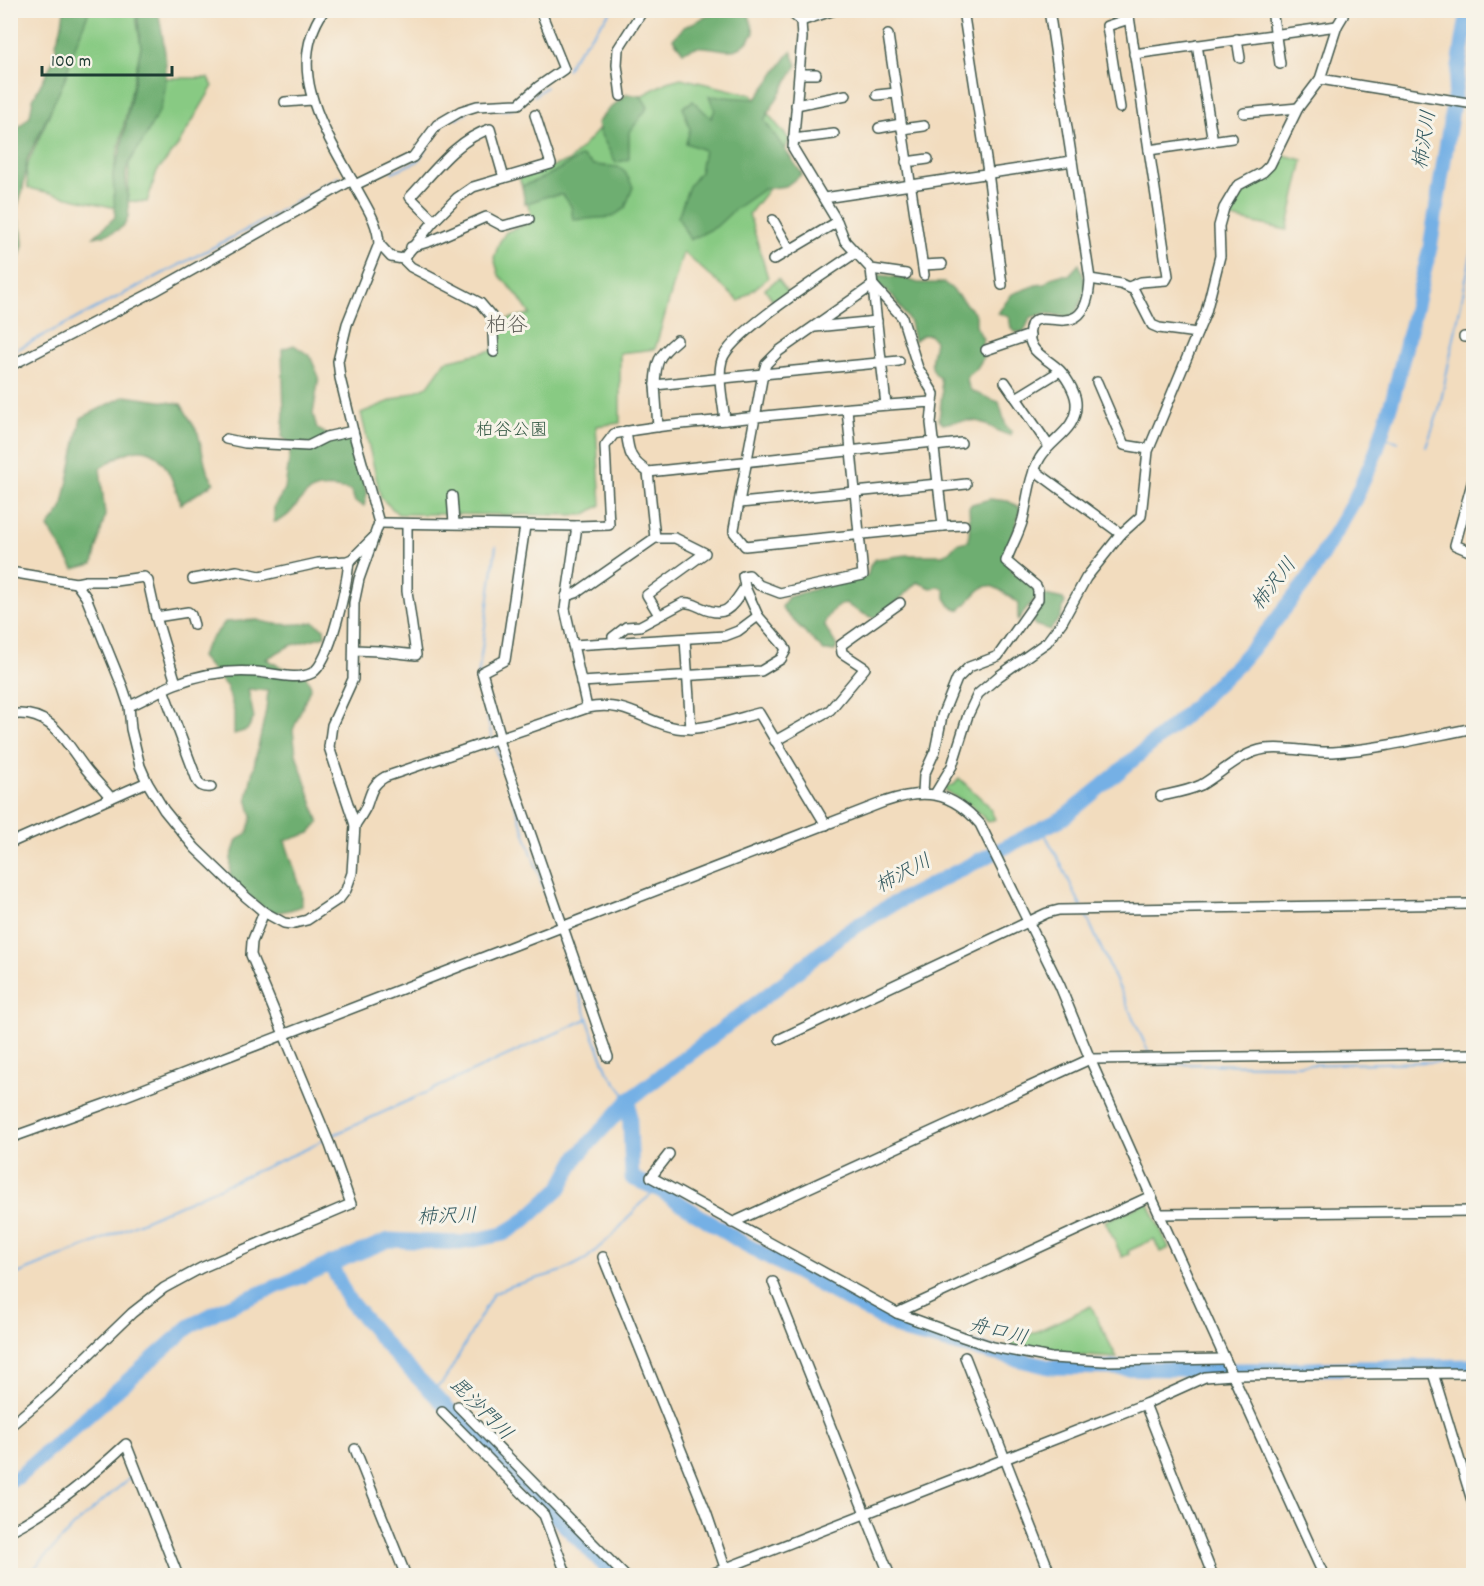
<svg xmlns="http://www.w3.org/2000/svg" width="1484" height="1586" viewBox="0 0 1484 1586" font-family="Dekko,'Klee One',sans-serif">
<rect width="100%" height="100%" fill="#f7f3e8"/>
<filter id="ink" filterUnits="userSpaceOnUse"><feTurbulence type="fractalNoise" baseFrequency=".0167" numOctaves="2"/><feDisplacementMap in="SourceGraphic" scale="12" xChannelSelector="R" yChannelSelector="G"/><feConvolveMatrix kernelMatrix="1 2 1 2 8 2 1 2 1" color-interpolation-filters="sRGB"/></filter>
<filter id="wash" filterUnits="userSpaceOnUse"><feTurbulence type="fractalNoise" baseFrequency=".008" numOctaves="4" result="noise"/><feDisplacementMap in="SourceGraphic" scale="24" xChannelSelector="R" yChannelSelector="G"/><feGaussianBlur stdDeviation="1.35" result="paint"/><feColorMatrix in="noise" values="0 0 0 0 0 0 0 0 0 0 0 0 0 0 0 0 0 1.4 0 .05"/><feComposite in="paint" operator="in"/></filter>
<g filter="url(#wash)">
<rect width="100%" height="100%" fill="#f2dcbe"/>
<g fill="#88ca83" stroke="#54845c" stroke-width="1.5">
<path d="M86 11H135L141 47 113 174 116 208 28 188 26 168 49 115Z"/>
<path d="M165 78H208L213 86 177 147 157 171 147 202 128 201 129 164 160 108Z"/>
<path d="M681 78 752 95 789 139 775 181 749 214 768 278 739 301 683 252 655 349 620 353V423L596 426 601 505 584 515 398 514 381 498 361 413 428 386 446 361 493 350 499 321 530 314 518 296 499 275 494 258 499 243 506 232 533 221 519 177 569 161 620 107 667 82Z"/>
<path d="M1280 154 1303 160 1287 230 1232 218 1228 215C1233 187 1254 189 1271 172 1275 167 1277 160 1280 154Z"/>
<path d="M778 279 788 292 774 302 765 289Z"/>
<path d="M959 778 988 805 995 819 988 822 971 805 945 791 946 787 955 784Z"/>
<path d="M1148 1202 1169 1248 1160 1252 1154 1239 1128 1251 1129 1254 1122 1257 1105 1221Z"/>
<path d="M1091 1306 1117 1358C1079 1356 1044 1353 1007 1345Z"/>
</g>
<g fill="#6eae71" stroke="#467652" stroke-width="1.5">
<path d="M64 11H89L74 49 65 79 27 160 23 189 16 211 22 233 23 245 18 262 11 267 10 168 15 131 30 116 33 99 55 57 56 43 61 29Z"/>
<path d="M137 11H158C164 42 171 75 161 107 157 117 150 126 146 136 142 144 128 161 127 167 121 204 148 229 94 237L115 217 113 174 120 153 141 47Z"/>
<path d="M718 11H748L754 33C737 60 724 47 702 47 695 46 688 50 683 52L673 39 684 27Z"/>
<path d="M791 51 797 65 764 120 802 174 786 186 764 189 734 210 716 227 690 240 678 217 689 186 700 172 704 150 686 143 690 129 683 107 693 101 711 118 715 110 709 96 756 99Z"/>
<path d="M627 94 641 96 648 107 629 133V159L616 163 600 133 597 123 608 110Z"/>
<path d="M582 156 594 165 618 167 625 172 633 187 625 208 612 217 573 220 571 206 563 195 548 196 525 204 522 186 545 177Z"/>
<path d="M1079 264C1090 288 1085 296 1073 317 1052 317 1053 309 1030 318L1024 332H1015L1011 328 1009 316 998 313 1012 294 1036 285 1045 284 1051 278 1061 275H1069Z"/>
<path d="M879 275 904 278 918 283H944L951 288 976 315V326L983 339 981 350 984 357 977 368 967 376C967 380 968 387 971 390 975 393 995 401 999 402L1006 426 1012 432 1011 435C999 434 994 427 983 423 973 419 954 421 943 424L939 420 942 393 940 378C926 368 933 355 935 341L930 335H923L914 341 910 322 893 296 879 286 876 282Z"/>
<path d="M294 345 310 356 319 377 313 414 317 428 329 436 349 432 367 494 364 506 355 502 351 490C339 489 325 485 313 490 298 496 294 518 274 522V507L285 489 291 445 282 437 284 413 282 349Z"/>
<path d="M125 396 181 404 198 433 207 471 214 483 181 504C171 477 161 437 124 454 115 458 107 464 100 468L105 515 93 564 74 569 48 527 62 509 81 418Z"/>
<path d="M990 499 1008 501 1019 507 1020 510 1011 544 1010 569 1035 590 1036 597 1018 620V603C983 576 987 583 960 610L950 606 945 598V590L940 587 931 588 917 582 897 602 875 618C869 617 850 608 846 603 834 606 828 614 824 625L837 646 835 651H824L783 610 782 607 788 597C801 594 813 589 826 586 841 583 855 583 868 575L870 565 876 559 907 555H942L949 552 956 544 968 541C970 530 970 518 969 507L972 504Z"/>
<path d="M1045 595 1063 599 1065 602 1060 618 1050 630 1035 625 1033 622C1035 612 1036 601 1045 595Z"/>
<path d="M257 620C277 626 294 626 314 622L324 629 325 636 289 646 266 659 281 667 306 676 311 686 293 730 296 754 319 823 310 833 285 841 302 892V906C293 909 280 914 270 911 260 908 238 885 230 877L231 858 237 840 248 832 252 817 247 798 266 710 268 691 248 689 254 718 247 730 234 734V711L227 687 201 657C207 639 215 637 225 622Z"/>
</g>
<g fill="none" stroke-linecap="round" stroke-linejoin="round">
<g stroke="#74b0e5" stroke-width="2">
<path d="M567 70 572 59 612 10"/>
<path d="M534 96 546 87"/>
<path d="M496 110 514 109"/>
<path d="M456 119 467 113"/>
<path d="M392 172 418 161 433 137"/>
<path d="M10 353 254 226 340 176"/>
<path d="M1382 437 1398 442"/>
<path d="M1426 447 1439 410 1474 241"/>
<path d="M492 737 478 678 496 546"/>
<path d="M494 743 557 927"/>
<path d="M1042 829 1059 860 1081 906"/>
<path d="M1085 913 1150 1055"/>
<path d="M559 933 593 1035 608 1072 629 1100"/>
<path d="M1152 1061 1153 1064 1294 1065 1474 1061"/>
<path d="M329 1137 589 1018"/>
<path d="M10 1277 96 1242 311 1147 324 1139"/>
<path d="M431 1390 442 1383 450 1371 493 1294 511 1286 563 1271 586 1259 615 1233 640 1204 658 1189"/>
<path d="M27 1576 75 1525 132 1476"/>
</g>
<g stroke="#74b0e5" stroke-width="15">
<path d="M629 1100 632 1178 658 1189 741 1242 906 1332 1049 1367 1237 1370 1474 1366"/>
<path d="M330 1263 348 1299 394 1354 615 1576"/>
<path d="M10 1480 18 1477 190 1326 222 1309 389 1240 460 1243 503 1234 513 1228 525 1220 560 1188 577 1157 629 1100 783 983 842 935 889 906 1063 818 1120 771 1183 717 1241 661 1269 629 1308 579 1355 499 1376 452 1394 394 1430 248 1468 10"/>
</g>
</g>
</g>
<g filter="url(#ink)">
<g fill="none" stroke-linecap="round" stroke-linejoin="round">
<g stroke="#3f5549" stroke-width="12">
<g id="minor">
<path d="M788 10 801 21 802 38 793 148 837 221 845 241 871 269 886 405"/>
<path d="M963 10 988 172 1002 285"/>
<path d="M1128 10 1168 276 1166 280 1141 282 1129 287"/>
<path d="M1272 10 1280 64"/>
<path d="M801 21 835 10"/>
<path d="M888 35 924 275"/>
<path d="M1237 39 1240 58"/>
<path d="M1197 45 1213 142"/>
<path d="M1134 54 1337 26"/>
<path d="M800 74H816"/>
<path d="M1320 79 1474 104"/>
<path d="M877 95 896 93"/>
<path d="M621 96 617 65 618 49 643 10"/>
<path d="M285 102 312 100"/>
<path d="M796 105 846 95"/>
<path d="M1120 108 1107 26 1129 19"/>
<path d="M1244 113 1298 108"/>
<path d="M879 128 901 124"/>
<path d="M902 129 924 126"/>
<path d="M793 139 834 134"/>
<path d="M1149 150 1232 138"/>
<path d="M906 162 928 159"/>
<path d="M504 178 490 129C457 139 433 173 410 197L434 221 457 198 473 187 551 164 535 115"/>
<path d="M355 185 413 157 437 125 461 111 477 106 519 104 538 87 564 69 540 10"/>
<path d="M824 198 1072 161"/>
<path d="M773 220 790 250"/>
<path d="M379 244 391 257 403 259 434 221"/>
<path d="M411 247 431 241 486 217 503 226 529 219"/>
<path d="M403 259 411 267 480 303 492 317 494 352"/>
<path d="M773 260 837 222"/>
<path d="M923 265 942 264"/>
<path d="M871 269 906 274"/>
<path d="M1090 279 1121 284 1134 290 1152 325 1159 328 1197 333"/>
<path d="M815 327 877 321"/>
<path d="M1464 337H1474"/>
<path d="M986 350 1030 335"/>
<path d="M899 361 763 374 766 364 779 351 873 285 902 317 918 368 934 394 933 402"/>
<path d="M10 366 155 291 352 180"/>
<path d="M1005 382 1049 446"/>
<path d="M1097 382 1124 445 1148 449"/>
<path d="M655 385C656 361 658 356 677 340"/>
<path d="M1016 398 1060 371"/>
<path d="M725 420C723 402 717 377 722 360 730 333 828 272 855 253"/>
<path d="M626 431C629 453 629 459 648 472L934 442"/>
<path d="M226 439 245 443 308 446 326 437 353 431"/>
<path d="M934 446 961 443"/>
<path d="M1034 470 1121 534"/>
<path d="M648 472 655 538"/>
<path d="M1474 476 1455 545 1474 553"/>
<path d="M939 487 966 484"/>
<path d="M452 496 454 523"/>
<path d="M740 503 938 484"/>
<path d="M379 523 577 526 609 525 605 446 614 434C654 425 696 423 737 419 802 412 868 406 933 402L931 423 943 526 745 546 734 532V529L755 417C758 403 760 389 763 374L655 385 658 427"/>
<path d="M577 526 565 609 587 708"/>
<path d="M943 526 964 525"/>
<path d="M10 572 76 583 86 581H115L144 577 148 581 156 617 176 683"/>
<path d="M193 579 237 571 260 576 318 563 347 561 352 559 372 539"/>
<path d="M76 583 86 597 123 688 129 706 131 729 140 766 147 782 164 810 195 848 246 897 264 912 284 923 291 924 307 920 340 898 346 890 352 873 355 825 329 747 332 725 353 679 354 603 359 579 379 523 353 431 340 378 338 361 347 324 379 244C378 224 369 211 359 193 330 138 281 73 324 10"/>
<path d="M566 596 576 593 655 538H675L705 553 647 595 659 615"/>
<path d="M156 617 188 612 191 615 194 625"/>
<path d="M685 639 691 729"/>
<path d="M616 643 613 637 626 627 640 626 683 603C690 602 695 605 702 608 727 619 732 606 745 587"/>
<path d="M573 645 725 636 738 631 758 616"/>
<path d="M354 650 379 651 416 655 407 591V525"/>
<path d="M581 682 761 671 781 659 786 650 784 646 758 616 745 587 743 576 749 575 759 585 780 593 863 575 847 409"/>
<path d="M163 689 197 780C200 786 203 788 211 787"/>
<path d="M129 706C145 700 159 690 175 684 200 674 230 670 257 672 273 673 297 681 312 673 331 662 347 583 349 561"/>
<path d="M10 715C51 708 65 742 86 769 94 779 103 788 111 798"/>
<path d="M501 738 482 672 505 660 525 526"/>
<path d="M498 740 608 1057"/>
<path d="M775 741 830 710 865 668 842 653 841 645 900 603"/>
<path d="M923 792 924 775 935 751 942 716 957 679 969 667 998 656 1038 599V590L1036 586 1006 561C1011 547 1019 534 1023 519 1028 498 1029 477 1040 458 1052 438 1078 430 1076 402 1075 391 1065 374 1056 367 1044 356 1026 351 1030 329 1035 299 1087 352 1090 279L1049 10"/>
<path d="M935 794 952 766 968 715 978 694 999 676 1047 642 1062 622 1086 578 1121 534 1141 516 1148 451 1206 312 1220 256 1219 226 1224 208 1237 186 1263 172 1270 165 1298 108 1320 79 1337 26 1343 16"/>
<path d="M1161 796C1175 793 1188 791 1201 785 1222 773 1240 753 1265 749 1288 746 1310 753 1333 752 1381 749 1427 737 1474 728"/>
<path d="M355 825C359 819 363 813 366 807 371 794 371 785 385 777L587 708C628 700 643 722 677 728 698 732 738 718 759 713L826 825"/>
<path d="M10 843 147 782"/>
<path d="M780 1039 1047 913 1059 910 1474 904"/>
<path d="M10 1138 105 1104 884 802C924 788 951 791 980 824L1060 986 1090 1059 1151 1196 1324 1576"/>
<path d="M669 1154 651 1177 897 1313 963 1337 993 1347 1051 1358 1104 1361 1224 1359"/>
<path d="M1160 1214 1474 1211"/>
<path d="M732 1223 1090 1059 1474 1054"/>
<path d="M603 1257 706 1512 728 1576"/>
<path d="M773 1282 890 1576"/>
<path d="M897 1313 1151 1196"/>
<path d="M965 1357 1051 1576"/>
<path d="M1433 1373 1474 1507"/>
<path d="M1145 1404 1213 1576"/>
<path d="M458 1406 625 1576"/>
<path d="M442 1412 544 1515 567 1576"/>
<path d="M10 1426 49 1393 132 1313 164 1288 201 1268 351 1204 330 1145 251 955 252 942 264 912"/>
<path d="M355 1449 406 1576"/>
<path d="M10 1531C55 1508 90 1477 126 1444L178 1576"/>
<path d="M10 1570 13 1576"/>
<path d="M706 1576 1145 1404 1205 1377 1233 1375 1474 1373"/>
</g>
</g>
<use href="#minor" stroke="#fff" stroke-width="9"/>
</g>
</g>
<g text-anchor="middle" dominant-baseline="central" stroke-width="6" stroke-linejoin="round" paint-order="stroke">
<g font-size="18" fill="#345944" stroke="#f7f3e8">
<text x="512" y="431">柏谷公園</text>
</g>
<g font-size="20" font-style="italic" fill="#345a60" stroke="#f7f3e8">
<text transform="translate(1426 140) rotate(-81)">柿沢川</text>
<text transform="translate(1275 585) rotate(-52)">柿沢川</text>
<text transform="translate(904 875) rotate(-28)">柿沢川</text>
<text transform="translate(447 1218) rotate(-2)">柿沢川</text>
<text transform="translate(998 1333) rotate(14)">舟口川</text>
<text transform="translate(480 1410) rotate(45)">毘沙門川</text>
</g>
<g font-size="21" fill="#63635c" stroke="#f7f3e8">
<text x="507" y="327">柏谷</text>
</g>
</g>
<rect width="1484" height="1586" fill="none" stroke="#f7f3e8" stroke-width="36"/>
<path d="M42 66v9h130v-9" fill="none" stroke="#1f3d34" stroke-width="3"/>
<text x="51" y="66" font-size="18" fill="#1f3d34" stroke="#f7f3e8" stroke-width="4.5" paint-order="stroke">100 m</text>
</svg>
